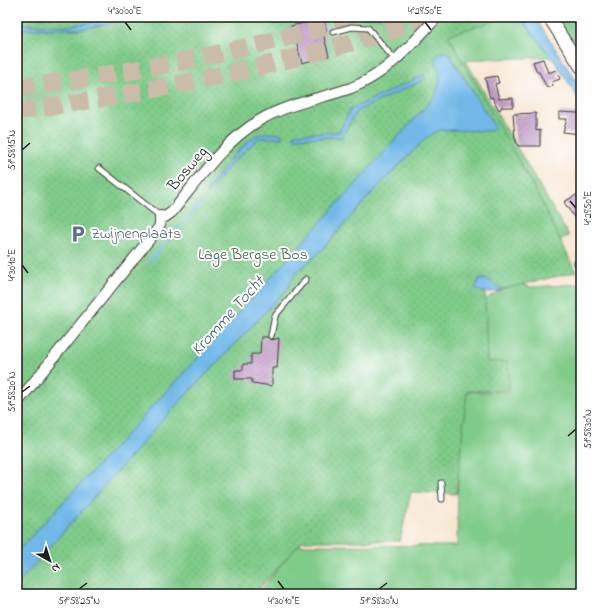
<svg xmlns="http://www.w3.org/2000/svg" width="598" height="611" viewBox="0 0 598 611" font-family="'Indie Flower',sans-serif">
<defs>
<pattern id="park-dots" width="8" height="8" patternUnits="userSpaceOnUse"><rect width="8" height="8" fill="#7fcb89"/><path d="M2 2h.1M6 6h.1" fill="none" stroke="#6dae76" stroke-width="1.8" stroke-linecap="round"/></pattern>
<pattern id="building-hatch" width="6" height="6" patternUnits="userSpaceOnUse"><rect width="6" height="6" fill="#c097c6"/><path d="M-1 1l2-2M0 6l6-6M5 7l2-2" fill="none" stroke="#9b7aa0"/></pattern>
</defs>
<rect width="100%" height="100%" fill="#fff"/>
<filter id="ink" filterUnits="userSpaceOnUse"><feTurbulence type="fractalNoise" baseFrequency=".025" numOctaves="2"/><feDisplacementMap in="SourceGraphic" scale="8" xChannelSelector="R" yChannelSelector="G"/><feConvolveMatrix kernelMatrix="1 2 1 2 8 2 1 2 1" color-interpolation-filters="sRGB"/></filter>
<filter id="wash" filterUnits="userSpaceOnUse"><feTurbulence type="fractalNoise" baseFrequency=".012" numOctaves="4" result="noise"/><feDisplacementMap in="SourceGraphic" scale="16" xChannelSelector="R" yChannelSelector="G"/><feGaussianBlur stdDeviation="0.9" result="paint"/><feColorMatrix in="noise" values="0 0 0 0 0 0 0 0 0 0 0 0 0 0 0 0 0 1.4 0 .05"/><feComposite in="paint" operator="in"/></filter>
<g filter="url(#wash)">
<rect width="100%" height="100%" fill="#f7e4ce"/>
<g fill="#7fcb89" stroke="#4e7452">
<path d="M441 17H519L523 21 552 57 495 59 494 58 466 61 569 236 558 240 182 207Z"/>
<path d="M554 17H581V33L574 40 567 38Z"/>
<path d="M488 273 530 287 581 284V594H259L296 545 457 546 459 392H509L507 381 483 363V301L501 290Z"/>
</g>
<path fill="url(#park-dots)" stroke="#4e7452" d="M17 17H505L448 35 539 197 576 272 485 293 487 362H508L509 390 467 391 456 494 411 492 400 541H302L255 594H17Z"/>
<g fill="#71b8e9" stroke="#466a82">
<path d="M124 17H140L81 29H17V24L67 26Z"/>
<path d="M519 17H535L581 89V103L558 66 523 21Z"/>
<path d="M441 52H448L450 55 495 127 492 131 439 130 426 138 373 192 316 256 296 272 288 288 169 413 17 584V552L204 351 436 95C437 89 441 81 440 75 438 64 430 60 441 52Z"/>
<path d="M424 75 426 79 357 111 342 137 294 138 295 134 339 132 350 110 353 108Z"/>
<path d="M282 134V138H259L231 164 208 193 207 191C216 177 245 139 260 134 266 132 275 134 282 134Z"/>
<path d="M482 279H488L502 290C492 292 482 295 475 288L478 281Z"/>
</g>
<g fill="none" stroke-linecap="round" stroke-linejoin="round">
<path stroke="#71b8e9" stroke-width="2.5" d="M149 262 202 202"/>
</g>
<g id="blocks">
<g fill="url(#building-hatch)">
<path d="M324 20 327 32 323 33 329 56 302 63 296 41 288 43 285 30 292 28 291 26 307 22 308 24Z"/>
<path d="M543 59 548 73 556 70 560 79 552 82 553 86 547 88 539 72H537L533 62Z"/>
<path d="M497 76 499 83 495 84 499 99 513 98V107H501V109L499 110 492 97 490 98 485 78Z"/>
<path d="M559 112 578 113 581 119 580 134 563 132 567 119H559Z"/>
<path d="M536 113V131L540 130V146H518L515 138 513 114Z"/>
<path d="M578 194 581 199V228L564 202Z"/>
<path d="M261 337H267L271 340 279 338 277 368H272V386L252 383V379H235V370H243V364H251V354H260Z"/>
</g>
</g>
</g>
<g filter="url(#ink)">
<use href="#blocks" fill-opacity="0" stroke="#3d3a37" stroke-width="1"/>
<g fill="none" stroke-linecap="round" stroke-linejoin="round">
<g stroke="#cbbcaa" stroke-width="18" stroke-dasharray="18 9" stroke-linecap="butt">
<path d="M17 88C133 73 247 51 359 17"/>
<path d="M17 111C158 92 297 63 432 17"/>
</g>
<g stroke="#3d3a37" stroke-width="7">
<g id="service">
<path d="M333 32 352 27 368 28 395 60"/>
<path d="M99 168 160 216"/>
<path d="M577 263 581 269"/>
<path d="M271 336 275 316 306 279"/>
<path d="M441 483 442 499"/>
</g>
</g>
<g stroke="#3d3a37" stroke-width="12">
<path id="minor" d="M17 403 157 230 160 225V216L165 217 172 212C199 179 223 142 260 120 289 103 320 99 351 88 387 74 412 44 437 17"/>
</g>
<g stroke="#3d3a37" stroke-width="14">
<path id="tertiary" d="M549 17 581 67"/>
</g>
<use href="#service" stroke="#fff" stroke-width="5"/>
<use href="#minor" stroke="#fff" stroke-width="10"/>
<use href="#tertiary" stroke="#fff" stroke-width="12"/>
</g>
</g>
<path fill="none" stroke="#1c1c1c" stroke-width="1.5" d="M125 22 131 30M425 22 431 30M22 150 30 143M570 201 576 208M22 265 28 273M22 392 30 386M568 436 576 429M278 581 284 589M79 589 87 583M379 589 387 583"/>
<defs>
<g id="parking-bare" transform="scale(1.38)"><path d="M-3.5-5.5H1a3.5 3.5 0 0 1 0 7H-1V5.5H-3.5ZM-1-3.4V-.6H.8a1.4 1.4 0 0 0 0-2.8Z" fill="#5c6f8a" stroke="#fff" stroke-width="2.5" paint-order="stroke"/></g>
</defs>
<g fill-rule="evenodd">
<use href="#parking-bare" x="78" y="234"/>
</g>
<g text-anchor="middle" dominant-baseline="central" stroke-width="4" stroke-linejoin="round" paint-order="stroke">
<g font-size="16" fill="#1c1c1c" stroke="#fff">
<text transform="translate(188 169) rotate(-50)">Bosweg</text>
</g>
<g font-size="16" fill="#4e5e75" stroke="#fff" text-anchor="start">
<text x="91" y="234">Zwijnenplaats</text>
</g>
<g font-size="16" fill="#446248" stroke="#fff">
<text x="253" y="255">Lage Bergse Bos</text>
</g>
<g font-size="17" font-style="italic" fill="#3e5a6e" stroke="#fff">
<text transform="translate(228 316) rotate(-48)">Kromme Tocht</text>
</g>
</g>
<rect width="598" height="611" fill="none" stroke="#fff" stroke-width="44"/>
<g transform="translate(50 561) rotate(141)" stroke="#ffffff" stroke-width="3" paint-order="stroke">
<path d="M0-3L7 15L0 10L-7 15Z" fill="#1c1c1c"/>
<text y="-6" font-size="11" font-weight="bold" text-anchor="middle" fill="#1c1c1c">N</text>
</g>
<rect x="22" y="22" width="554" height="567" fill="none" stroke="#1c1c1c" stroke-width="1.5"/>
<g font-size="10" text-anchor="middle" fill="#1c1c1c">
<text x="125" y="14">4°30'00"E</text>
<text x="425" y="14">4°29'50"E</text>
<text transform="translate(11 150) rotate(-90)" y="4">51°58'15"N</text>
<text transform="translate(587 208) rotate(-90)" y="4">4°29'50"E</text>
<text transform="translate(11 265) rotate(-90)" y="4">4°30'10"E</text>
<text transform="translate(11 392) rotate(-90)" y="4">51°58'20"N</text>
<text transform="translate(587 429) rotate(-90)" y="4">51°58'30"N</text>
<text x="79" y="604">51°58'25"N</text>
<text x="284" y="604">4°30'10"E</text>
<text x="379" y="604">51°58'30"N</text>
</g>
</svg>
